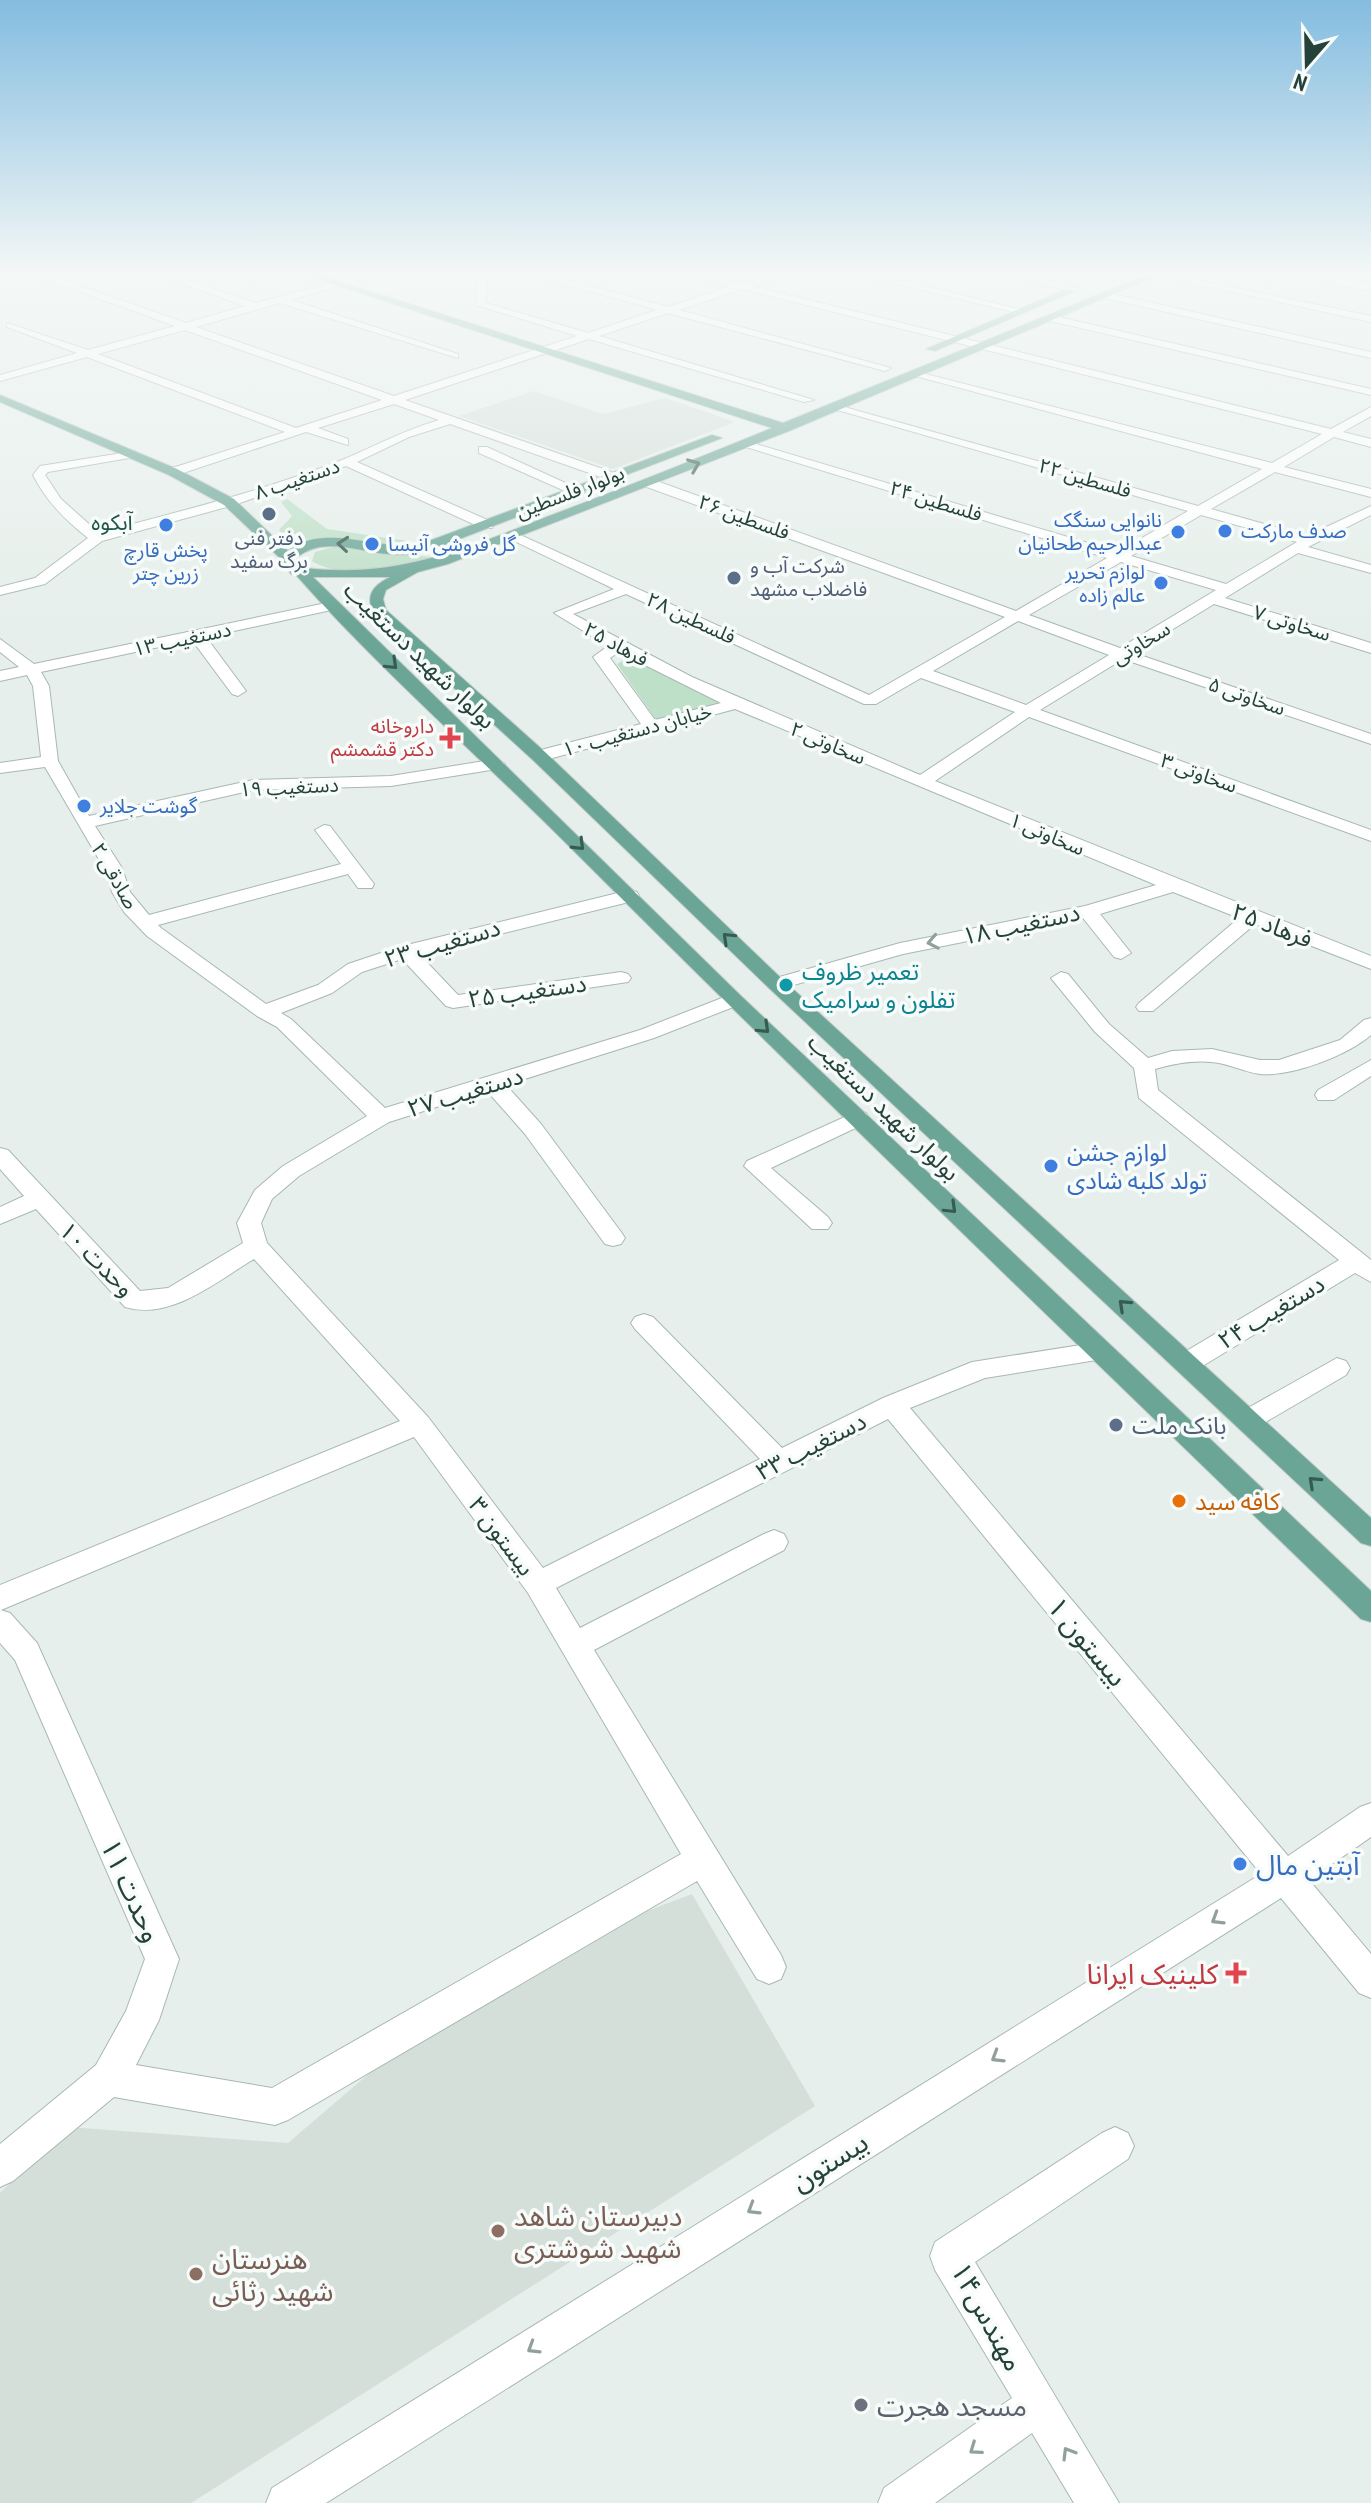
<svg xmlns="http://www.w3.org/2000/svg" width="1371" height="2503" viewBox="0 0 1371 2503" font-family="'PT Sans Narrow','Noto Sans Arabic',sans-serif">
<rect width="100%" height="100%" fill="#e6efeb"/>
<g fill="#d4dfda">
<path d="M534 391 603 414 665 398 735 422 613 469 459 416Z"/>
<path d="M692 1894 815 2106 191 2503H0V2193L68 2127 288 2143 414 2035 581 1936Z"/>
</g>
<g fill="#bfe0c8">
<path d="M287 499 327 529 408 541 409 547 333 539 291 543 279 530 292 516 281 502Z"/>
<path d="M333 547 431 557C401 568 340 580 312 561L315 552Z"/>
<path d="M625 660H636L720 703 657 721 617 664Z"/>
</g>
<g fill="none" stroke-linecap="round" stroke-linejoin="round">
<g stroke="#a8b8b2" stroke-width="2">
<g id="minor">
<path d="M29 273H43L186 323 245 306 152 273H166L256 303 367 273H382L291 300 458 354V358L280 303 196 327 394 396 577 336 476 305 478 273H488L485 302 489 304 588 333 657 310 525 273H541L668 307 730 286 684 273C703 273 724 284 742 283 757 281 770 273 786 273L752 286 1331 429 1371 407V416L1343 432 1371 439V447L1334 437 1284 467 1371 489V497L1275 472 1211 509 1307 536 1371 506V515L1308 547 1371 565V573L1298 553 1225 598 1371 643V653L1214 604 1134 653 1371 734V744L1123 659 1040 710 1371 830V841L1029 717 935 781 1371 956V969L1255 924 1153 1011H1139L1136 1007 1139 1003 1239 918 1173 892 1100 914 1131 953 1121 959 1114 957 1083 918 903 954 783 988H769L766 984 769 980 900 943 1085 906 1156 885 735 709 545 760H533L531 756 533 752 641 724 593 657 608 646 554 613 614 589 504 536 516 533 869 695 1005 617 644 486V480H654L1016 611 1107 558 746 447 756 444 1118 552 1188 511 827 407 837 405 1198 506 1262 469 908 374 914 371 1272 463 1322 434 742 289 679 310 891 368 885 371 668 313 599 336 814 400 804 402 589 339 405 400 620 475V481H612L450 424 409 437 357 462 492 522V528H482L346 466 234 505 102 541 45 584 0 595V587L35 578 88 538C65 520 46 501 33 475L40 466 135 451V457L48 472 45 475 61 499 99 533C181 511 263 491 342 460 375 446 405 430 439 420L394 404 318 428 348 439V445L306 432 177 475H169V469L285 432 87 357 0 381V375L77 353 7 327V323L88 350 175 326ZM185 330 382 400 296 428 98 354ZM1201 515 1297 542 1226 584 1131 556ZM1121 562 1216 590 1120 648 1029 615ZM626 594 864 704H876L921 678 1015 712 920 775 692 677 573 614ZM1018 621 1109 655 1026 705 933 671ZM619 652 721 703 655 720 610 658Z"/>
<path d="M434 273H449L451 275 446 278Z"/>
<path d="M852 273H869L1027 311 1022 314Z"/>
<path d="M997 273H1015L1080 289 1075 292Z"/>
<path d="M1164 273 1371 316V322L1151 274Z"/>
<path d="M1291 273H1310L1371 285V291Z"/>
<path d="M1104 292 1371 352V358L1100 297V293Z"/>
<path d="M1050 315 1371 389V395L1046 320V316Z"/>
<path d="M479 447H487L585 492 574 495 479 453Z"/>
<path d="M331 602 338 606 336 609 206 637 246 691 238 696 232 694 192 640 41 672 49 686 58 761 89 816 253 780 391 776 497 759 505 764 497 769 391 786 253 790 95 826 122 868 130 892 149 915 341 864 315 830 324 825 330 826 374 884 372 888H358L348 874 158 925 161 928 266 1004 318 985 348 964 399 947 630 890 637 892 639 896 637 900 419 954 458 995 621 972 628 974 631 978 628 982 453 1008 446 1006 402 959 362 972 332 993 281 1013 291 1019 385 1108 640 1030 727 996 734 994 744 1000 741 1004 654 1038 506 1085 541 1124 621 1232 625 1238 621 1244 613 1246 605 1244 525 1134 487 1091 389 1122 299 1176 272 1199 261 1223 267 1243 428 1417 543 1568 760 1459 635 1329 631 1323 635 1317 644 1314 653 1317 782 1448 883 1398 972 1362 1100 1342 1109 1344 1113 1351 1109 1358 985 1378 910 1408 1288 1856 1360 1807 1371 1803V1837L1309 1880 1371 1954V1998L1359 1993 1281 1898 326 2503H266L272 2488 1261 1874 888 1419 556 1588 580 1628 764 1534 774 1530 784 1534 788 1542 784 1550 594 1650 781 1955 786 1967 781 1979 769 1984 757 1979 697 1881 288 2120 275 2125 114 2097 13 2181 0 2187V2144L96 2065 126 2011 145 1959 15 1660 0 1643V1585L400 1421 254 1259C217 1281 171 1321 125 1307L36 1209 0 1224V1207L24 1196 0 1169V1148L8 1150 140 1291 168 1288 243 1243 237 1223 255 1190 283 1166 367 1116 277 1027 257 1016 147 936 124 912 112 892 104 868 45 767 0 773V763L41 757 33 686 27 675 0 681V671L19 667 0 652V639L34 664ZM414 1437 528 1593 681 1854 272 2088 136 2065 159 2020 179 1959 37 1643 10 1613 1 1610Z"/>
<path d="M1061 972 1068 974 1109 1024 1148 1058 1172 1051 1212 1049 1260 1060H1279L1340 1040 1364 1020 1371 1018V1035C1348 1055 1292 1077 1260 1074 1244 1072 1228 1063 1211 1062 1192 1060 1173 1064 1155 1069L1158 1090 1371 1260V1282L1355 1273 1196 1370 1187 1373 1178 1370 1174 1363 1178 1356 1339 1260 1139 1098 1134 1068 1095 1032 1051 978Z"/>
<path d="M1371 1060V1076L1334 1100H1318L1315 1095 1318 1090Z"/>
<path d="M858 1111 866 1113 869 1118 866 1123 771 1168 828 1217 832 1223 828 1229H812L744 1166 747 1161Z"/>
<path d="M1337 1358 1346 1361 1350 1368 1346 1375 1257 1427 1248 1430 1239 1427 1235 1420 1239 1413Z"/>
<path d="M1115 2127 1128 2133 1134 2146 1128 2159 975 2262 1119 2503H1074L1032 2433 935 2503H878L884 2488 1012 2398 935 2270 930 2256 935 2242 1102 2133Z"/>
</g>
</g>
<g stroke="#c2cac8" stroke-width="2">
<g id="major">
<path d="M0 273H16L0 278Z"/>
<path d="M299 273H313L783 423 1151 273H1164L789 431 448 564 418 572 386 590 383 599 386 610 545 752 783 980 1371 1518V1546L1361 1543 769 988 533 760 374 615C365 596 372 586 390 577H313L741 996 1371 1591V1622L1361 1619C1097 1363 832 1109 572 849 481 758 382 672 296 575L291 574 283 561 224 505 169 475 0 402V395L177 469 234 499 288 551C326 521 379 553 421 544L712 435 722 438 431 550C416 554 402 556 387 554 356 551 323 536 296 558L304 568C402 579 468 547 557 513 629 486 701 457 772 428Z"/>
<path d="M1066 289 1075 291 935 351 926 349Z"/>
</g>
</g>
<use href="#minor" fill="#fff" fill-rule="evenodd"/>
<use href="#major" fill="#6aa596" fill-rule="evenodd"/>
</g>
<defs><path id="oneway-chevron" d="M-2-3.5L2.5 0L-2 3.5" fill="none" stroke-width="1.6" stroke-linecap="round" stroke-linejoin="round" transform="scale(2)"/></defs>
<g stroke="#365b51">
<use href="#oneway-chevron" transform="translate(694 465) rotate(-22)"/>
<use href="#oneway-chevron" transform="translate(343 544) rotate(-175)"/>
<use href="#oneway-chevron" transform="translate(392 664) rotate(44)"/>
<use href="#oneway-chevron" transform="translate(579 845) rotate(45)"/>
<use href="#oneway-chevron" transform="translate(728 938) rotate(-136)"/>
<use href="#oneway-chevron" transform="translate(764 1028) rotate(44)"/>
<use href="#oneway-chevron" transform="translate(951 1208) rotate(44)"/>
<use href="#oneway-chevron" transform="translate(1124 1305) rotate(-137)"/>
<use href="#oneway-chevron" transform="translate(1314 1482) rotate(-137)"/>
</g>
<g stroke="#92a09c">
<use href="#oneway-chevron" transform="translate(933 942) rotate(169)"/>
<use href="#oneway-chevron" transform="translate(1217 1919) rotate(148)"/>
<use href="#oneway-chevron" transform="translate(997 2057) rotate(148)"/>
<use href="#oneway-chevron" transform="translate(753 2209) rotate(148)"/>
<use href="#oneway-chevron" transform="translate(533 2348) rotate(148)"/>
<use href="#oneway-chevron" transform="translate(975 2449) rotate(145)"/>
<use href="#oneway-chevron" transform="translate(1068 2453) rotate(-121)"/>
</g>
<linearGradient id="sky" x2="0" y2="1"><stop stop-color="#84bce0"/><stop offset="0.44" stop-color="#f4f8f6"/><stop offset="1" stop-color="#f4f8f6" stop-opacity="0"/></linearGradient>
<rect width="1371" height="623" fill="url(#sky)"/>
<g fill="#5c6f8a" stroke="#f7fbf9" stroke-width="3">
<circle cx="269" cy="514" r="8"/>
<circle cx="734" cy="578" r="8"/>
<circle cx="1116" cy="1425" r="8"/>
</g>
<g fill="#3f7fe0" stroke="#f7fbf9" stroke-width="3">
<circle cx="166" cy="525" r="8"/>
<circle cx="1225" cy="531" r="8"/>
<circle cx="1178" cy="532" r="8"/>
<circle cx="372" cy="544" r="8"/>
<circle cx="1161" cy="583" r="8"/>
<circle cx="84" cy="806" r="8"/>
<circle cx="1051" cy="1166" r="8"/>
<circle cx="1240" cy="1864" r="8"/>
</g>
<g fill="#e0444e" stroke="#f7fbf9" stroke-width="3">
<path d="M446 726h8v8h8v8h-8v8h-8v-8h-8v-8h8z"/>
<path d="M1232 1961h8v8h8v8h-8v8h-8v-8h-8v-8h8z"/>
</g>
<circle fill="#0f9aa8" stroke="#f7fbf9" stroke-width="3" cx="786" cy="985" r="8"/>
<circle fill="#e8710a" stroke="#f7fbf9" stroke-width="3" cx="1179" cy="1501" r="8"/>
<g fill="#8d6e63" stroke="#f7fbf9" stroke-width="3">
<circle cx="498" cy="2231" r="8"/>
<circle cx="196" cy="2274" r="8"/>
</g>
<circle fill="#6b7280" stroke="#f7fbf9" stroke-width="3" cx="861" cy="2405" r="8"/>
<g text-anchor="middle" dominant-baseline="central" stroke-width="7" stroke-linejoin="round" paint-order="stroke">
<g font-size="20" fill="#24423a" stroke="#f7fbf9">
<text transform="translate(1085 478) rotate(16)">فلسطین ۲۲</text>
<text transform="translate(297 479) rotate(-19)">دستغیب ۸</text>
<text transform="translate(570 492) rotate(-21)">بولوار فلسطین</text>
<text transform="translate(936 501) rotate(17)">فلسطین ۲۴</text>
<text transform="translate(744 517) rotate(20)">فلسطین ۲۶</text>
<text transform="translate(691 618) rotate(25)">فلسطین ۲۸</text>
<text transform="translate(1292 623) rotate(17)">سخاوتی ۷</text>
<text transform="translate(182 639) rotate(-12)">دستغیب ۱۳</text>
<text transform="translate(1141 643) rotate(-31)">سخاوتی</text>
<text transform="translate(616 644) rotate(29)">فرهاد ۲۵</text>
<text transform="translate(1247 696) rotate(19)">سخاوتی ۵</text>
<text transform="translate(637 730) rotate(-15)">خیابان دستغیب ۱۰</text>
<text transform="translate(828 743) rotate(23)">سخاوتی ۲</text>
<text transform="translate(1199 773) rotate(20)">سخاوتی ۳</text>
<text transform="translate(289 787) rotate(-3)">دستغیب ۱۹</text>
<text transform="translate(1047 834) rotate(23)">سخاوتی ۱</text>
<text transform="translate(115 876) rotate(60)">صادقی ۲</text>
</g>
<g font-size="20" fill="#366cbe" stroke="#f7fbf9" text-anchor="start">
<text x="1162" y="520" text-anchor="end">نانوایی سنگک<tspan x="1162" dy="23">عبدالرحیم طحانیان</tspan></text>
<text x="1241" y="531">صدف مارکت</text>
<text x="388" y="544">گل فروشی آنیسا</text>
<text x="166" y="550" text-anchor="middle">پخش قارچ<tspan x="166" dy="23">زرین چتر</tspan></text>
<text x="1145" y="572" text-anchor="end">لوازم تحریر<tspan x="1145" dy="23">عالم زاده</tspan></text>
<text x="100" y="806">گوشت جلایر</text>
</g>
<g font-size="20" fill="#4e5e75" stroke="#f7fbf9">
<text x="269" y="538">دفتر فنی<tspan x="269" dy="23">برگ سفید</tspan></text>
<text x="750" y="566" text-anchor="start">شرکت آب و<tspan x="750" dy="23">فاضلاب مشهد</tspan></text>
</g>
<g font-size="20" fill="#be3a42" stroke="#f7fbf9" text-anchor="end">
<text x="434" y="726">داروخانه<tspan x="434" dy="23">دکتر قشمشم</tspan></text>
</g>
<g font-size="22" fill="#1f5548" stroke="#f7fbf9">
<text x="112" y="522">آبکوه</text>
</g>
<g font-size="24" fill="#24423a" stroke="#f7fbf9">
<text transform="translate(420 655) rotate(44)">بولوار شهید دستغیب</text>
<text transform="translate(1021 924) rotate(-12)">دستغیب ۱۸</text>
<text transform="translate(1272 925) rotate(21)">فرهاد ۲۵</text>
<text transform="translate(442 943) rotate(-16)">دستغیب ۲۳</text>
<text transform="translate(527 991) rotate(-8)">دستغیب ۲۵</text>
<text transform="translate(465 1092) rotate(-17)">دستغیب ۲۷</text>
<text transform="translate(884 1107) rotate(44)">بولوار شهید دستغیب</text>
<text transform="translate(97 1259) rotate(45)">وحدت ۱۰</text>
<text transform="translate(1271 1312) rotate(-31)">دستغیب ۲۴</text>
<text transform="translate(811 1446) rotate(-27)">دستغیب ۳۳</text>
<text transform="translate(502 1536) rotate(53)">بیستون ۳</text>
</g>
<g font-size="24" fill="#0d838f" stroke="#f7fbf9" text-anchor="start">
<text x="802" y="971">تعمیر ظروف<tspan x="802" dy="28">تفلون و سرامیک</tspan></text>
</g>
<g font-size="24" fill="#366cbe" stroke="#f7fbf9" text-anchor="start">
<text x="1067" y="1152">لوازم جشن<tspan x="1067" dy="28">تولد کلبه شادی</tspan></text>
</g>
<g font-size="24" fill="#4e5e75" stroke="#f7fbf9" text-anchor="start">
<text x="1132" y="1425">بانک ملت</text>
</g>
<g font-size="24" fill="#c56008" stroke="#f7fbf9" text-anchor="start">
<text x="1195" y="1501">کافه سید</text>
</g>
<g font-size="28" fill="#24423a" stroke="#f7fbf9">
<text transform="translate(1088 1641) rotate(50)">بیستون ۱</text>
<text transform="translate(132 1890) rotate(66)">وحدت ۱۱</text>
<text transform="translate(829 2161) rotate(-32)">بیستون</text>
<text transform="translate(988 2316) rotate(61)">مهندس۱۴</text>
</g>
<g font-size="28" fill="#366cbe" stroke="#f7fbf9" text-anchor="start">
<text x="1256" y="1864">آبتین مال</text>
</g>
<g font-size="28" fill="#be3a42" stroke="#f7fbf9" text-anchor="end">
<text x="1218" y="1973">کلینیک ایرانا</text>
</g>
<g font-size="28" fill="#785e54" stroke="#f7fbf9" text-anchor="start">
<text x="514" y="2215">دبیرستان شاهد<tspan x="514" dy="32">شهید شوشتری</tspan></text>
<text x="212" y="2258">هنرستان<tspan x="212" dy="32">شهید رثائی</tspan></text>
</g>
<g font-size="28" fill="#5b616d" stroke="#f7fbf9" text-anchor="start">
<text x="877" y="2405">مسجد هجرت</text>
</g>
</g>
<g transform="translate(1307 64) rotate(200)" stroke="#f7fbf9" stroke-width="6" paint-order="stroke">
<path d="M0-6L14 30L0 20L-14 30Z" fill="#24423a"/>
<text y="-12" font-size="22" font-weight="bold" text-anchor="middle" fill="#24423a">N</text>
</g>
</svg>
